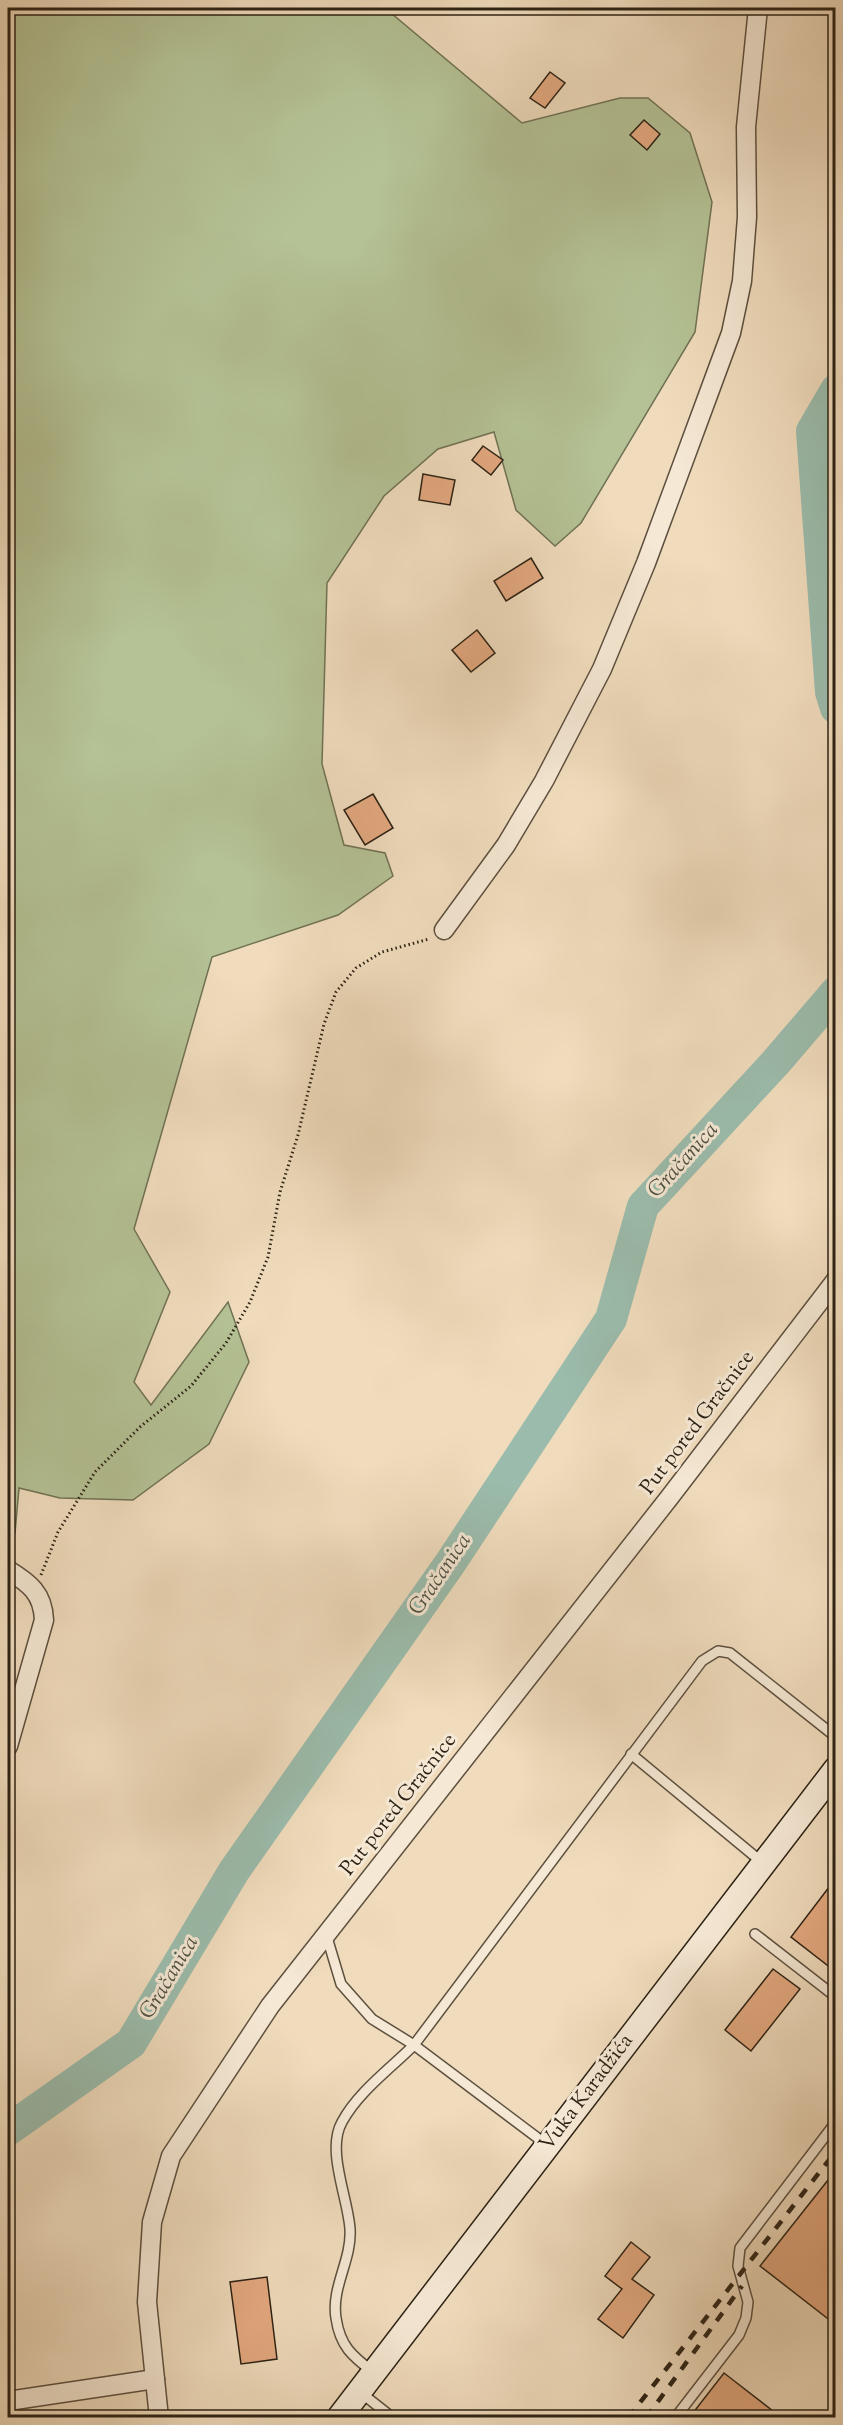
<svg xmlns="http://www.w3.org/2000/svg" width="843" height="2425" viewBox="0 0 843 2425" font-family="'Sorts Mill Goudy',serif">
<rect width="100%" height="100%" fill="#f0dcbd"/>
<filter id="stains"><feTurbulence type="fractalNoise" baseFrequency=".00333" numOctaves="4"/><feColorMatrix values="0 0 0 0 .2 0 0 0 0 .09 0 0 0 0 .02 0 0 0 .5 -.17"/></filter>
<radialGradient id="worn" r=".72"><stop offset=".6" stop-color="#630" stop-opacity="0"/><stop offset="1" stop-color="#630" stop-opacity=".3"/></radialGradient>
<path fill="#b4c295" stroke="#707255" stroke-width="1.5" d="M8 8H385L522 123 620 98H648L690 133 712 202 695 332 581 523 555 546 516 510 494 432 438 449 384 496 327 583 322 764 344 845 385 853 393 876 338 915 212 957 134 1229 170 1292 134 1382 151 1405 228 1302 249 1362 209 1444 133 1500 60 1498 19 1488 15 1533 8 1535Z"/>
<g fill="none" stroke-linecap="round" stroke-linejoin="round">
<g stroke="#9bbcac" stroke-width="32">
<path d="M836 390 812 431 831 692 836 708"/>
<path d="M8 2130 131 2043 234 1871 451 1562 611 1319 643 1206 776 1062 836 992"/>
</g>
</g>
<g fill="#e4a980" stroke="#2c2215" stroke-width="1.5">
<path d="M550 72 565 83 545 108 530 98Z"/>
<path d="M644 120 660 134 647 150 630 135Z"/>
<path d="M483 446 503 460 491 475 472 460Z"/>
<path d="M423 474 455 480 450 505 419 500Z"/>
<path d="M531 558 543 578 506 601 494 581Z"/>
<path d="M477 630 495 653 471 672 452 650Z"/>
<path d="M373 794 393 828 365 845 344 810Z"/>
<path d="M836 1878V1972L791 1937Z"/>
<path d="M773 1969 800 1989 751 2051 725 2030Z"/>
<path d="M836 2170V2325L760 2266Z"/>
<path d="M631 2242 650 2257 632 2279 654 2295 623 2338 598 2319 622 2289 605 2276Z"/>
<path d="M267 2277 277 2359 241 2364 230 2282Z"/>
<path d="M724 2373 782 2418H689Z"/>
</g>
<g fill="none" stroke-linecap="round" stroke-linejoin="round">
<g stroke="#5d503f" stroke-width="12">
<g id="lane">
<path d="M631 1754 763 1863"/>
<path d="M326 1934 341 1984 372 2019 414 2045 547 2145"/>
<path d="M755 1934 836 1997"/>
<path d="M373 2372C352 2356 340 2346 336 2318 331 2287 352 2260 350 2229 348 2198 326 2150 342 2122 358 2092 390 2069 414 2045L702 1661 718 1651 730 1653 836 1737"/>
<path d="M360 2392 393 2418"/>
<path d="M675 2418 739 2335 746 2318 748 2302 738 2266 740 2248 836 2122"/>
</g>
</g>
<g stroke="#5d503f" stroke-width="21">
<g id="street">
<path d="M444 930 506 845 544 781 602 669 646 563 731 333 742 281 747 217 746 127 758 8"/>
<path d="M8 1570C29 1583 43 1593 44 1620L8 1746"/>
<path d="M8 2401 155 2379"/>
<path d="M159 2418 147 2302 152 2222 171 2156 270 2006 669 1498 836 1280"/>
</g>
</g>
<g stroke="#2c2215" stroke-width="27">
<path id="secondary" d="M339 2418 836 1769"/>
</g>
<path stroke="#2c2215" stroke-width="3" stroke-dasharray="1.5 3" stroke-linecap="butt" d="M41 1575 58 1532 95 1472 140 1427 191 1386 226 1343 250 1302 268 1257 280 1192 298 1135 324 1024 336 992 356 968 382 952 429 939"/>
<use href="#lane" stroke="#f5e8d4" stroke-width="9"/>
<use href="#street" stroke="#f5e8d4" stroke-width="18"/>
<use href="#secondary" stroke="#f5e8d4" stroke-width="24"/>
<g stroke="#2c2215" stroke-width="4.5" stroke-dasharray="10 10" stroke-linecap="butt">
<path d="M628 2418 836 2151"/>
<path d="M646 2418 742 2286"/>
</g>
</g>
<g text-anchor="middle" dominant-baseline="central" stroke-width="6" stroke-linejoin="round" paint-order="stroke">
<g font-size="21" fill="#2c2215" stroke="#f5e8d4">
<text transform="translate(698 1423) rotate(-53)">Put pored Gračnice</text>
<text transform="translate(399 1805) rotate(-52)">Put pored Gračnice</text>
<text transform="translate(587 2093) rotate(-53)">Vuka Karadžića</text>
</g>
<g font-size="22" font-style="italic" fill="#4d5042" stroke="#f5e8d4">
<text transform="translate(684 1161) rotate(-48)">Gračanica</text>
<text transform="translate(441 1575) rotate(-56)">Gračanica</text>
<text transform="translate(170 1978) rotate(-59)">Gračanica</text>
</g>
</g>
<rect width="843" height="2425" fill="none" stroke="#f0dcbd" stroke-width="30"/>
<rect x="9" y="9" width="825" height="2407" fill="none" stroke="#2c2215" stroke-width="3"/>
<rect x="15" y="15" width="813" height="2395" fill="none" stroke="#2c2215" stroke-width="1.5"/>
<rect width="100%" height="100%" filter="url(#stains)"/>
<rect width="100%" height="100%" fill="url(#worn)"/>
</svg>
